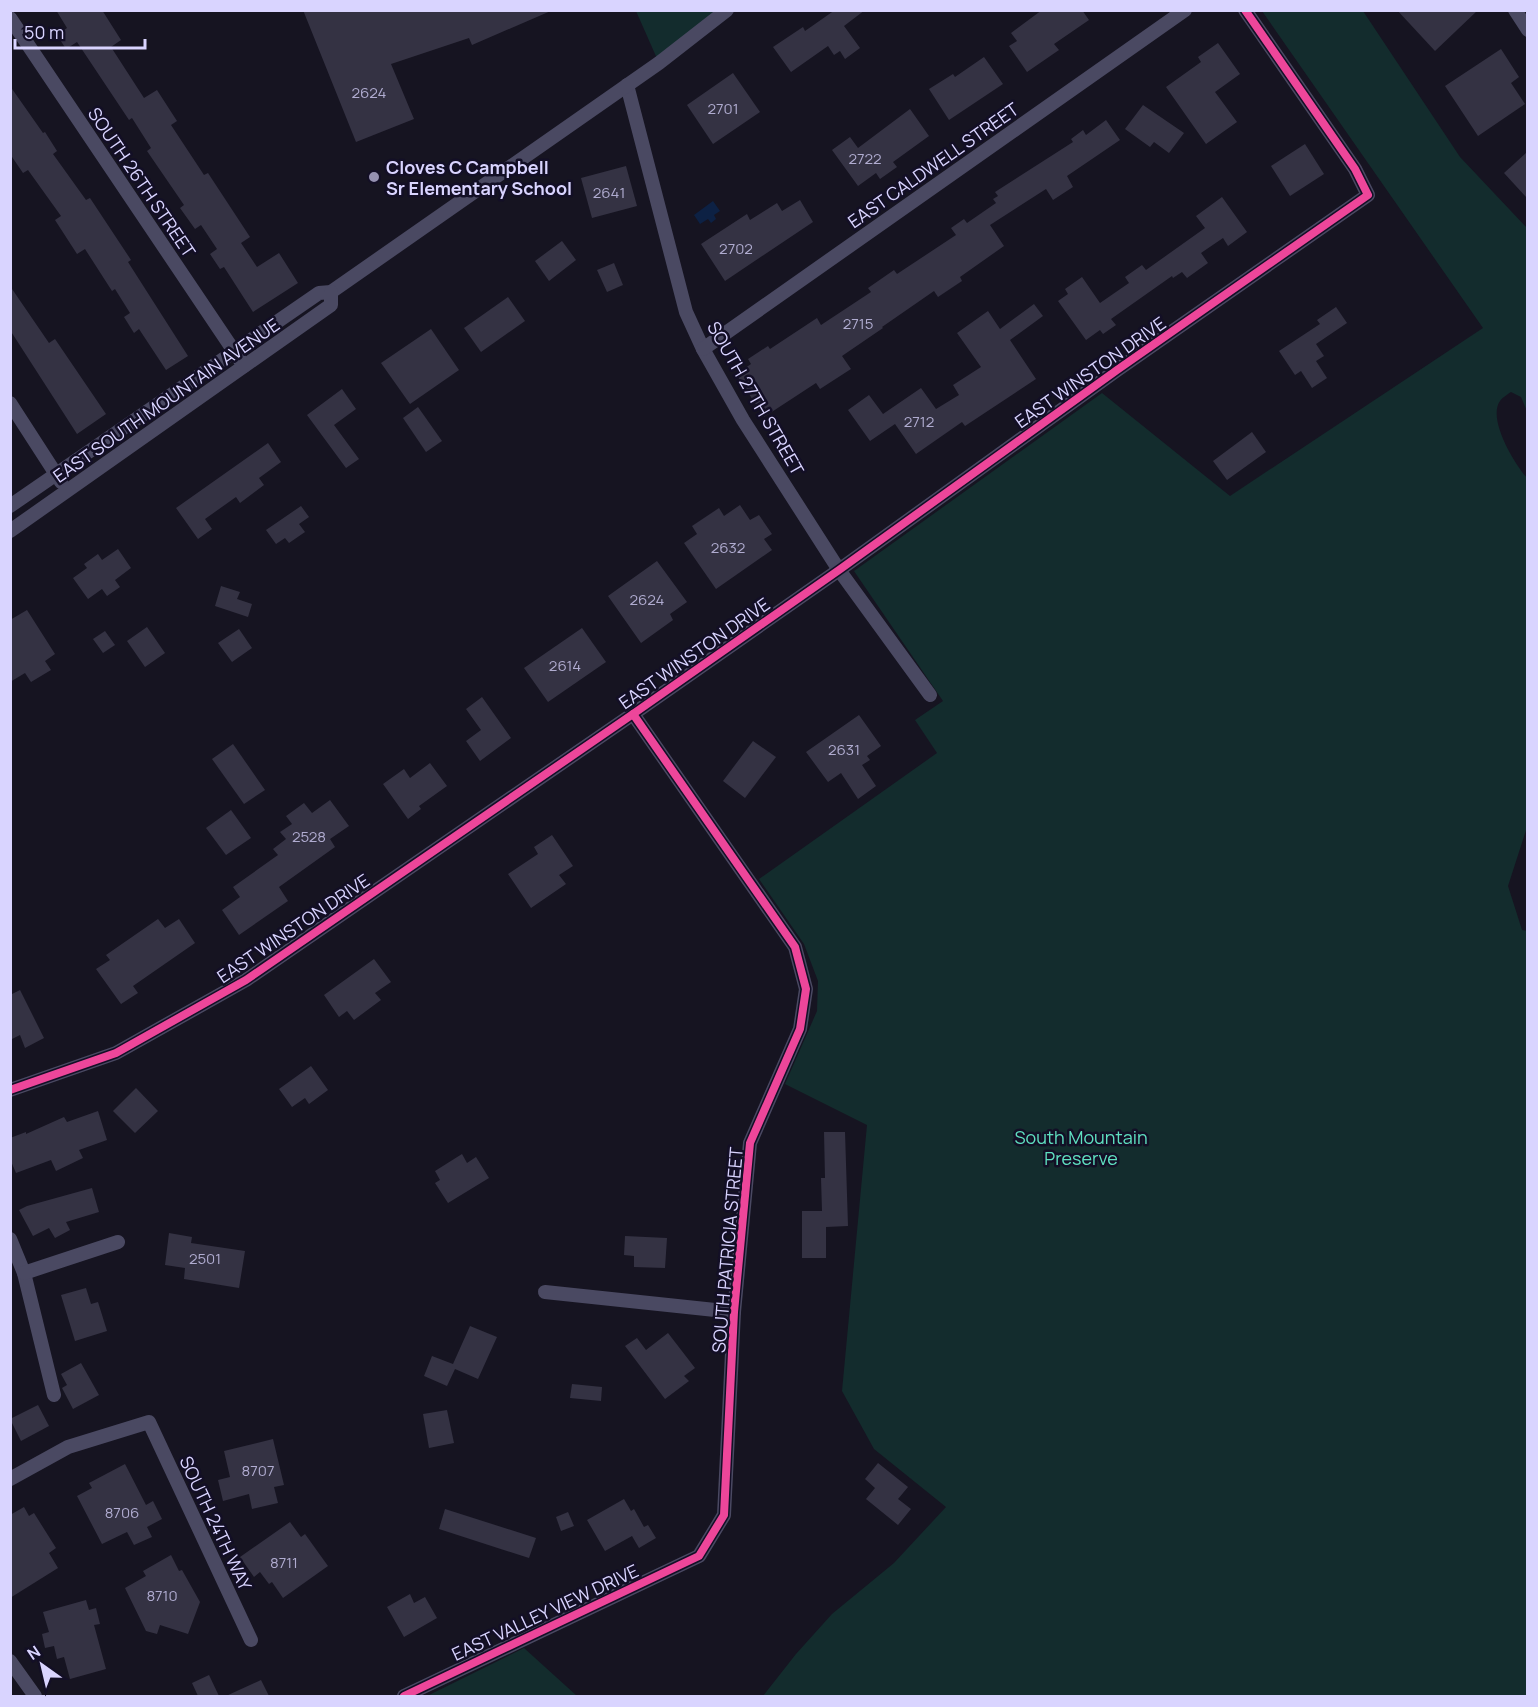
<svg xmlns="http://www.w3.org/2000/svg" width="1538" height="1707" viewBox="0 0 1538 1707" font-family="Manrope,sans-serif">
<rect width="100%" height="100%" fill="#161421"/>
<g fill="#132c2d">
<path d="M636 11H727L659 63Z"/>
<path d="M1262 11H1363L1460 157 1527 228V411L1521 397 1511 392C1508 394 1502 398 1500 401 1487 419 1515 465 1528 479V824L1508 886 1522 930 1528 931 1527 1696H763L796 1654 832 1614 894 1563 946 1507 874 1449 842 1391 867 1125 785 1084 817 1011 818 981 804 944 759 879 937 753 915 720 943 701 854 571 1102 393 1230 496 1483 328Z"/>
<path d="M524 1648 577 1696H427Z"/>
</g>
<path fill="#0d2144" d="M713 201 720 211 714 215 716 219 711 223 708 219 700 224 694 215Z"/>
<g fill="#343243">
<path d="M56 10H102L121 40 111 47 144 98 157 90 177 121 171 125 204 175 208 173 250 237 241 243 257 267 279 253 298 283 253 312 224 267 220 269 210 254 217 249 201 225 195 229 180 208 184 205 147 151 151 148 132 118 129 120 77 42 66 49 57 35 67 28Z"/>
<path d="M303 10H553L472 45 469 38 391 64 414 119 356 142Z"/>
<path d="M835 10H865L844 26 860 48 845 59 840 51 834 55 828 46 791 72 773 47 803 27 805 31Z"/>
<path d="M1042 10H1082L1089 20 1054 44 1059 50 1027 72 1009 46 1017 41 1011 33Z"/>
<path d="M1397 10H1478L1435 51Z"/>
<path d="M1218 43 1240 74 1215 92 1237 122 1206 144 1166 87 1201 62 1198 57Z"/>
<path d="M1501 49 1519 77 1511 83 1525 104 1478 136 1445 86Z"/>
<path d="M984 57 1003 84 949 120 929 89 953 74 955 77Z"/>
<path d="M733 73 760 112 713 144 687 105Z"/>
<path d="M10 86 43 133 45 132 57 151 53 154 86 200 90 198 131 260 128 262 188 356 166 370 139 329 134 333 124 317 130 313 115 289 112 291 85 249 77 254 55 220 61 216 28 170 23 173 10 154Z"/>
<path d="M1143 105 1184 133 1169 153 1154 142 1150 147 1125 129Z"/>
<path d="M910 109 929 136 893 162 897 167 880 179 876 173 858 186 832 150 850 137 858 148Z"/>
<path d="M1106 120 1120 140 1067 176 1073 187 1053 200 1046 189 990 225 1004 246 960 277 962 281 938 297 934 291 882 327 883 328 842 356 851 369 820 389 816 383 764 417 736 374 751 364 748 359 768 346 770 349 817 318 821 325 871 292 868 288 894 270 897 274 956 235 951 228 964 219 967 223 996 203 993 199 998 196 995 192 1073 142 1071 139 1083 130 1086 135Z"/>
<path d="M1305 144 1324 174 1290 196 1271 166Z"/>
<path d="M1527 152V198L1504 173Z"/>
<path d="M626 166 637 206 592 218 581 178Z"/>
<path d="M1222 197 1247 232 1228 246 1223 238 1201 253 1208 263 1187 278 1182 272 1173 278 1172 276 1111 319 1116 325 1103 334 1100 330 1086 340 1058 301 1068 294 1065 289 1082 277 1100 303 1129 283 1125 277 1142 265 1146 270 1205 228 1196 216Z"/>
<path d="M800 200 813 222 725 281 701 244 747 214 750 220 777 203 782 211Z"/>
<path d="M562 241 576 260 549 281 535 261Z"/>
<path d="M614 263 623 285 607 292 597 270Z"/>
<path d="M10 286 49 343 55 339 106 414 77 434 10 330Z"/>
<path d="M508 297 525 321 481 352 464 328Z"/>
<path d="M1034 304 1043 316 1010 340 1036 379 965 426 962 422 916 454 895 424 870 441 848 410 869 395 883 414 921 388 936 409 959 395 953 385 981 367 957 333 988 311 1000 329Z"/>
<path d="M1336 307 1347 323 1316 344 1324 356 1316 361 1327 378 1312 388 1301 371 1295 375 1279 351 1320 324 1317 320Z"/>
<path d="M431 329 459 370 410 404 381 363Z"/>
<path d="M342 389 356 409 334 425 359 459 346 468 307 415Z"/>
<path d="M418 407 442 441 426 452 403 418Z"/>
<path d="M1252 432 1266 452 1227 480 1213 461Z"/>
<path d="M268 443 281 462 259 478 264 485 240 503 236 497 205 519 212 529 198 539 176 508Z"/>
<path d="M740 505 750 520 759 515 772 534 764 539 772 550 716 589 684 543 697 534 692 526 719 508 724 516Z"/>
<path d="M301 506 309 517 299 524 305 532 289 543 285 538 276 544 266 530Z"/>
<path d="M118 549 131 568 115 580 120 587 107 596 102 589 88 599 73 578 87 568 84 564 98 554 102 560Z"/>
<path d="M657 561 687 602 670 614 673 620 641 643 608 596Z"/>
<path d="M221 586 240 592 237 599 252 604 248 617 215 606Z"/>
<path d="M27 610 55 654 45 661 51 670 31 682 25 673 10 682V620Z"/>
<path d="M147 627 165 653 145 667 127 641Z"/>
<path d="M582 628 606 662 548 702 524 668Z"/>
<path d="M239 629 252 648 232 662 218 643Z"/>
<path d="M105 631 115 645 103 653 93 639Z"/>
<path d="M482 697 511 738 480 761 466 741 481 730 466 709Z"/>
<path d="M859 715 881 746 867 756 870 760 862 765 876 786 858 799 841 773 828 782 806 752Z"/>
<path d="M753 741 776 757 745 798 723 781Z"/>
<path d="M233 744 265 790 244 804 212 759Z"/>
<path d="M430 763 447 786 419 806 421 809 408 819 383 784 404 769 410 778Z"/>
<path d="M330 800 349 826 330 839 335 847 279 887 288 901 239 935 222 910 240 897 233 887 278 855 273 849 286 839 280 832 292 824 286 816 304 803 312 813Z"/>
<path d="M231 810 251 838 226 855 206 828Z"/>
<path d="M552 835 573 866 559 875 566 884 531 908 508 874 538 854 534 847Z"/>
<path d="M158 919 165 928 179 919 195 943 133 986 138 993 121 1004 96 969 110 960 106 955Z"/>
<path d="M374 959 391 982 375 993 381 1000 354 1020 347 1011 339 1017 324 995Z"/>
<path d="M20 990 44 1038 25 1048 20 1035 10 1040V995Z"/>
<path d="M311 1066 328 1090 309 1104 305 1098 292 1107 279 1089Z"/>
<path d="M136 1088 158 1111 135 1133 113 1111Z"/>
<path d="M98 1111 107 1140 79 1150 83 1158 56 1171 51 1160 16 1173 10 1159V1138L26 1132V1134L64 1117 67 1122Z"/>
<path d="M824 1132H845L848 1226 826 1227V1258H802V1211H822L821 1178H825Z"/>
<path d="M462 1154 467 1163 476 1157 489 1178 448 1203 435 1183 440 1180 435 1171Z"/>
<path d="M92 1188 99 1212 66 1222 70 1230 55 1238 49 1228 33 1236 19 1210 27 1206Z"/>
<path d="M169 1233 192 1237 191 1243 245 1251 239 1288 184 1279 185 1268 165 1265Z"/>
<path d="M625 1236 667 1238 665 1268 634 1267V1256L624 1255Z"/>
<path d="M86 1288 91 1304 98 1302 107 1331 75 1341 61 1295Z"/>
<path d="M470 1326 497 1337 478 1379 455 1369 447 1386 424 1376 432 1356 453 1364Z"/>
<path d="M668 1333 695 1368 684 1376 689 1381 665 1399 625 1346 637 1338 646 1350Z"/>
<path d="M81 1363 99 1395 73 1409 62 1388 67 1385 61 1374Z"/>
<path d="M572 1384 602 1387 601 1401 570 1398Z"/>
<path d="M38 1405 49 1426 21 1441 10 1419Z"/>
<path d="M447 1410 454 1443 429 1448 423 1414Z"/>
<path d="M273 1439 284 1485 274 1487 278 1503 252 1509 249 1494 223 1501 218 1480 230 1477 224 1451Z"/>
<path d="M878 1463 908 1487 898 1499 911 1509 898 1525 866 1499 875 1488 865 1479Z"/>
<path d="M125 1464 146 1505 153 1501 162 1519 147 1527 152 1537 134 1545 127 1532 102 1544 77 1496 92 1488 89 1483Z"/>
<path d="M624 1499 631 1511 634 1509 644 1527 648 1525 656 1538 639 1548 632 1536 605 1551 587 1520Z"/>
<path d="M24 1507 29 1516 34 1513 56 1548 49 1553 58 1568 10 1598V1515Z"/>
<path d="M445 1509 536 1538 529 1558 439 1529Z"/>
<path d="M568 1512 574 1526 561 1531 556 1517Z"/>
<path d="M290 1522 301 1537 305 1534 328 1566 283 1598 272 1582 269 1584 260 1572 254 1577 240 1557Z"/>
<path d="M171 1555 179 1571 182 1570 200 1602 188 1634 160 1625 157 1634 146 1631 125 1588 146 1576 143 1571Z"/>
<path d="M410 1594 414 1603 425 1597 437 1618 404 1637 387 1607Z"/>
<path d="M86 1600 89 1610 96 1608 100 1624 94 1625 106 1669 70 1679 64 1657 57 1659 54 1646 45 1648 42 1634 49 1632 43 1612Z"/>
<path d="M209 1675 219 1696H198L192 1683Z"/>
<path d="M261 1680 269 1696H226Z"/>
</g>
<g fill="none" stroke-linecap="round" stroke-linejoin="round">
<g stroke="#4a4962" stroke-width="14">
<path d="M1515 10 1528 30"/>
<path d="M10 18 244 366"/>
<path d="M627 85 686 312 703 349 743 420 839 570 930 695"/>
<path d="M703 349 1185 10"/>
<path d="M10 403 61 482"/>
<path d="M10 506 319 293 331 292 659 63 727 10"/>
<path d="M10 531 331 305V292"/>
<path d="M10 1090 116 1053 246 980 633 714 839 570 1117 370 1368 195 1355 169 1245 10"/>
<path d="M10 1239 24 1273 54 1395"/>
<path d="M24 1273 118 1242"/>
<path d="M545 1292 734 1312"/>
<path d="M10 1479 68 1447 149 1422 251 1640"/>
<path d="M10 1661 35 1696"/>
<path d="M404 1696 699 1556 724 1515 734 1312 750 1143 800 1029 806 989 795 947 633 714"/>
</g>
<g stroke="#130f26" stroke-width="11">
<g id="cycleway">
<path d="M10 1090 116 1053 246 980 633 714 839 570 1117 370 1368 195 1355 169 1245 10"/>
<path d="M404 1696 699 1556 724 1515 734 1312 750 1143 800 1029 806 989 795 947 633 714"/>
</g>
</g>
<use href="#cycleway" stroke="#ed469a" stroke-width="8"/>
</g>
<circle fill="#9591b1" stroke="#130f26" stroke-width="2" cx="374" cy="177" r="6"/>
<g text-anchor="middle" dominant-baseline="central" stroke-width="5" stroke-linejoin="round" paint-order="stroke">
<g font-size="15" fill="#b0acd0">
<text x="369" y="92">2624</text>
<text x="723" y="108">2701</text>
<text x="865" y="158">2722</text>
<text x="609" y="192">2641</text>
<text x="736" y="248">2702</text>
<text x="858" y="323">2715</text>
<text x="919" y="421">2712</text>
<text x="728" y="547">2632</text>
<text x="647" y="599">2624</text>
<text x="565" y="665">2614</text>
<text x="844" y="749">2631</text>
<text x="309" y="836">2528</text>
<text x="205" y="1258">2501</text>
<text x="258" y="1470">8707</text>
<text x="122" y="1512">8706</text>
<text x="284" y="1562">8711</text>
<text x="162" y="1595">8710</text>
</g>
<g font-size="18" fill="#d9d4ff" stroke="#130f26">
<text transform="translate(933 165) rotate(-35)">EAST CALDWELL STREET</text>
<text transform="translate(142 182) rotate(56)">SOUTH 26TH STREET</text>
<text transform="translate(1090 372) rotate(-35)">EAST WINSTON DRIVE</text>
<text transform="translate(756 398) rotate(60)">SOUTH 27TH STREET</text>
<text transform="translate(166 400) rotate(-35)">EAST SOUTH MOUNTAIN AVENUE</text>
<text transform="translate(694 653) rotate(-35)">EAST WINSTON DRIVE</text>
<text transform="translate(293 928) rotate(-34)">EAST WINSTON DRIVE</text>
<text transform="translate(727 1250) rotate(-85)">SOUTH PATRICIA STREET</text>
<text transform="translate(216 1523) rotate(65)">SOUTH 24TH WAY</text>
<text transform="translate(545 1612) rotate(-25)">EAST VALLEY VIEW DRIVE</text>
</g>
<g font-size="18" font-weight="bold" fill="#d9d4ff" stroke="#130f26" text-anchor="start">
<text x="386" y="167">Cloves C Campbell<tspan x="386" dy="21">Sr Elementary School</tspan></text>
</g>
<g font-size="18" fill="#5fe0c0" stroke="#130f26">
<text x="1081" y="1137">South Mountain<tspan x="1081" dy="21">Preserve</tspan></text>
</g>
</g>
<rect width="1538" height="1707" fill="none" stroke="#d9d4ff" stroke-width="24"/>
<g transform="translate(42 1665) rotate(326)" stroke="#130f26" stroke-width="4.5" paint-order="stroke">
<path d="M0-4.5L10 22L0 15L-10 22Z" fill="#d9d4ff"/>
<text y="-9" font-size="16" font-weight="bold" text-anchor="middle" fill="#d9d4ff">N</text>
</g>
<path d="M15 39v9h130v-9" fill="none" stroke="#d9d4ff" stroke-width="3"/>
<text x="24" y="39" font-size="18" fill="#d9d4ff" stroke="#130f26" stroke-width="4.5" paint-order="stroke">50 m</text>
</svg>
